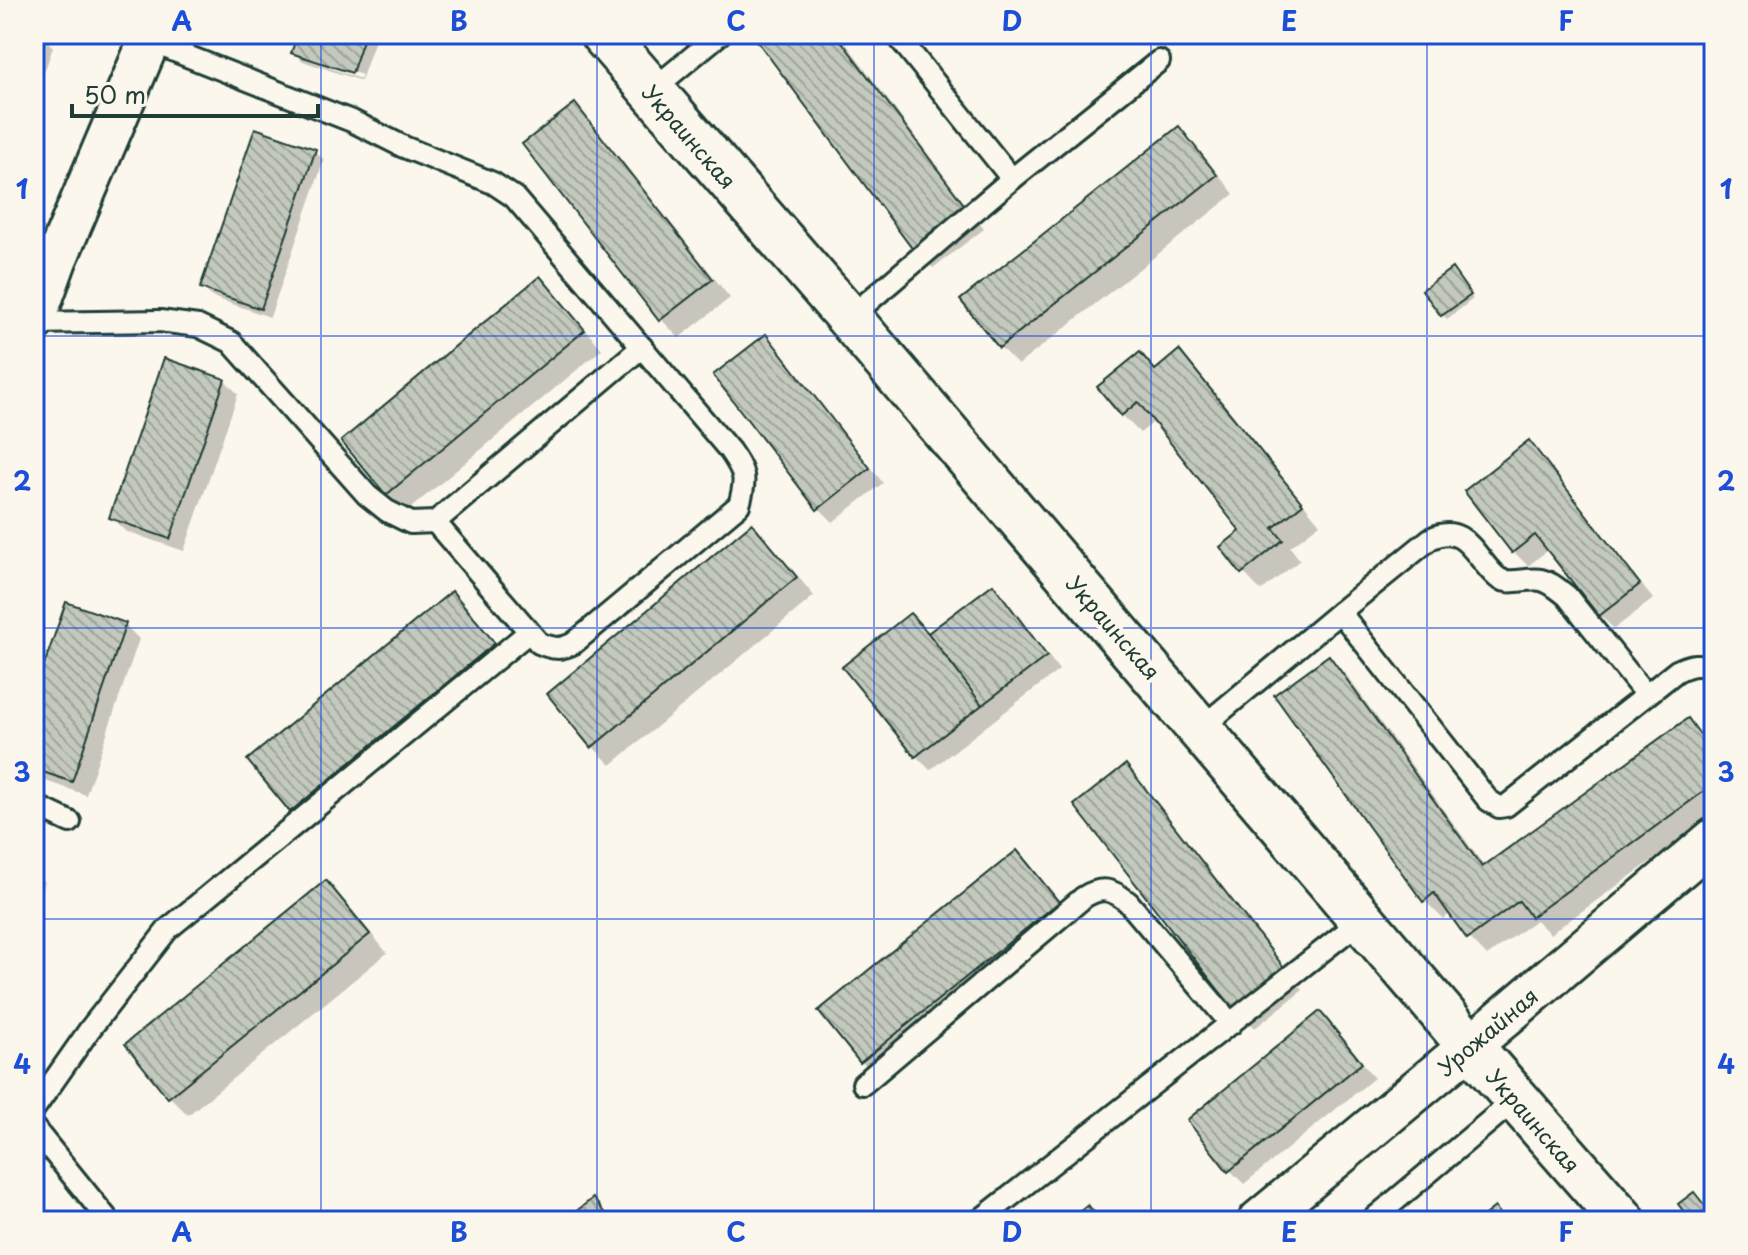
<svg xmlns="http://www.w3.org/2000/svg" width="1748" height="1255" viewBox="0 0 1748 1255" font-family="'Playpen Sans',sans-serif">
<defs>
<pattern id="building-back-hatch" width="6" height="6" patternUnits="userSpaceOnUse" patternTransform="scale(2)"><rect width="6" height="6" fill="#c4c9be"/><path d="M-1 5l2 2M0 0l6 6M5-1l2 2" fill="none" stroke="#9fa49b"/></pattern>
</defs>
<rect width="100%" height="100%" fill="#fbf7ec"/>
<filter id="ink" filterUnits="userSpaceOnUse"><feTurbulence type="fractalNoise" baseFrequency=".0125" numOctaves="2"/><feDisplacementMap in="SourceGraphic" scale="16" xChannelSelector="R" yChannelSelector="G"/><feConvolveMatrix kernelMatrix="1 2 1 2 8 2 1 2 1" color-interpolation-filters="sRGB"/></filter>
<g filter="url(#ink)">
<g fill="#0003" fill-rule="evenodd">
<path d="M34 34 44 38 53 47 34 101Z"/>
<path d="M300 34H377L361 81 303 61 293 52ZM302 54 362 75 360 79 302 58Z"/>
<path d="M754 34H839L984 229 933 268 915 249Z"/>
<path d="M575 105 593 124 730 298 679 338 661 319Z"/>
<path d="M1179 129 1197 147 1234 194 1018 365 1000 347Z"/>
<path d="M315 151 324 160 270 317 212 297 203 288Z"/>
<path d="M1455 275 1473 299 1447 319 1443 315Z"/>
<path d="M540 278 558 297 602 349 406 512 388 494 344 441Z"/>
<path d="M766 336 780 350 883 483 833 522 819 508Z"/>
<path d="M1179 353 1197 371 1320 524 1290 547 1300 560 1261 591 1243 572V531L1155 421 1140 433 1122 415 1156 372Z"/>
<path d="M224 380 238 394 184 551 125 531 111 517Z"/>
<path d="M1529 443 1543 457 1653 599 1614 629 1600 615 1549 549 1528 566 1514 552 1467 491Z"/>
<path d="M752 526 771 544 814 596 611 765 592 746Z"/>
<path d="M993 586 1007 600 1059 670 930 770 916 756 929 635Z"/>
<path d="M452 594 470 612 512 662 309 829 291 810Z"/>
<path d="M125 625 139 639 86 795 34 777V700Z"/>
<path d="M1329 657 1347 676 1485 867 1688 721 1706 739 1714 750V816L1550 934 1536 920 1487 956 1469 937 1451 913 1443 919 1424 900Z"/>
<path d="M1125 767 1144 785 1303 990 1255 1028 1236 1009Z"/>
<path d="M1016 853 1035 871 1076 921 880 1080 862 1062 821 1012Z"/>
<path d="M34 872 44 882 34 912Z"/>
<path d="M326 882 345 901 387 953 188 1115 170 1097 128 1045Z"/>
<path d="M1320 1014 1334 1028 1374 1078 1244 1184 1230 1170Z"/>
<path d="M34 1209 43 1221H34Z"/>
</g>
<g fill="url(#building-back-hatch)" stroke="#1f3d34" stroke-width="2">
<path d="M34 34 45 36 34 67Z"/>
<path d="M298 34H365L352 73 291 53Z"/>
<path d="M752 34H836L968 210 914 251Z"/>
<path d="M575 103 713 279 659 321 522 144Z"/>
<path d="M1179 126 1217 175 999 348 960 300Z"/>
<path d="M255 128 316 149 261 309 200 288Z"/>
<path d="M1452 268 1471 295 1441 316 1422 290Z"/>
<path d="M540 276 585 330 386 495 341 441Z"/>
<path d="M766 334 870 468 817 510 713 375Z"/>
<path d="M1179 350 1303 504 1273 528 1283 540 1241 574 1220 547 1240 531 1138 402 1121 416 1097 387 1140 352 1155 370Z"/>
<path d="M164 358 225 379 170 539 109 518Z"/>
<path d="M1529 440 1640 584 1599 616 1535 535 1512 553 1464 491Z"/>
<path d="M752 523 797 577 591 748 547 694Z"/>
<path d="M993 584 1047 656 982 705 928 633Z"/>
<path d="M452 591 495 643 290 812 247 760Z"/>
<path d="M66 602 126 623 72 782 34 769V694Z"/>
<path d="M910 613 928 633 982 705 915 757 842 667Z"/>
<path d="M1329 655 1482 867 1688 718 1714 754V784L1531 917 1519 901 1467 939 1434 893 1423 902 1274 695Z"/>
<path d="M1126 764 1286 970 1235 1011 1074 805Z"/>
<path d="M1017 850 1059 902 860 1063 818 1011Z"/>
<path d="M326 880 370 934 168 1098 125 1044Z"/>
<path d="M1320 1011 1362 1063 1228 1172 1187 1120Z"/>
<path d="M1694 1192 1714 1217V1221H1691L1678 1204Z"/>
<path d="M593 1198 611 1221H564Z"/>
<path d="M1088 1205 1101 1221H1068Z"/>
<path d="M1495 1207 1505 1221H1477Z"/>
</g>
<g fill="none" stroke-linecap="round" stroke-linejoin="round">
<g stroke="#1f3d34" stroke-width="26">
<g id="service">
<path d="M149 41 354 122 404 147 493 183 514 197 730 451C745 473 747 478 739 505L574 643C561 650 553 649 539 643L435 522"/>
<path d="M651 91 720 34"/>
<path d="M1012 179 1159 61"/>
<path d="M849 318 1012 179 896 34"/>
<path d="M34 323 160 321 198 326 231 342 367 495 387 511 411 523 435 522 642 347"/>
<path d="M1340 612 1430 539C1466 520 1476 561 1498 578 1510 586 1527 577 1541 580 1551 582 1559 590 1567 596L1646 695"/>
<path d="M1201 728 1340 612 1488 800 1499 807 1506 806 1677 671C1691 664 1699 663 1714 668"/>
<path d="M34 805 70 822"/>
<path d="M863 1084 1084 897C1102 886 1112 889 1128 902L1231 1024"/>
<path d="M34 1109 90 1029 168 929 529 632"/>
<path d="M34 1128 109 1221"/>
<path d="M979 1221 1363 919"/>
<path d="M1371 1221 1516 1099"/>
</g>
</g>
<g stroke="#1f3d34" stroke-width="46">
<g id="minor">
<path d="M34 321 56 260 152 34"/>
<path d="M1259 1221 1470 1046 1714 839"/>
</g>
</g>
<g stroke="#1f3d34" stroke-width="50">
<path id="tertiary" d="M603 34 849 318 1470 1046 1623 1221"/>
</g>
<use href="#service" stroke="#fbf7ec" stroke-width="20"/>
<use href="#minor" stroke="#fbf7ec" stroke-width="40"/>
<use href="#tertiary" stroke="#fbf7ec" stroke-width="44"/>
</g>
</g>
<path fill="none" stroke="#1d4ed8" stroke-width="2" stroke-opacity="0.55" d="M321 34V1221M597 34V1221M874 34V1221M1151 34V1221M1427 34V1221M34 336H1714M34 628H1714M34 919H1714"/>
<g text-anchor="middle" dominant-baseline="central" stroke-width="8" stroke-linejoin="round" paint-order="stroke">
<g font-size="22" fill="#1f3d34" stroke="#fbf7ec">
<text transform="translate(690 136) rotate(49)">Украинская</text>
<text transform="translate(1114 627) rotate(49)">Украинская</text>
<text transform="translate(1487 1031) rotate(-40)">Урожайная</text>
<text transform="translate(1534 1120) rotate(49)">Украинская</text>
</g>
</g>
<rect width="1748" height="1255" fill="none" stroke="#fbf7ec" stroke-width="88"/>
<path d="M72 104v12h246v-12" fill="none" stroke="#1f3d34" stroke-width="4"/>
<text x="84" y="104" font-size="24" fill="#1f3d34" stroke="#fbf7ec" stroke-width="6" paint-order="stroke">50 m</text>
<rect x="44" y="44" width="1660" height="1167" fill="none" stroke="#1d4ed8" stroke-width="3"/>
<g font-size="26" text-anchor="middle" font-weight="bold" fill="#1d4ed8">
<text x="182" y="31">A</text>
<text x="459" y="31">B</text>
<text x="736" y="31">C</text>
<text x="1012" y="31">D</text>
<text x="1289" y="31">E</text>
<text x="1566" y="31">F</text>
<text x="22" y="199">1</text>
<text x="1726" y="199">1</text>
<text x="22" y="491">2</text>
<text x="1726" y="491">2</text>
<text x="22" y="782">3</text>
<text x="1726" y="782">3</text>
<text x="22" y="1074">4</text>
<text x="1726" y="1074">4</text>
<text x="182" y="1242">A</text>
<text x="459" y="1242">B</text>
<text x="736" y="1242">C</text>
<text x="1012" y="1242">D</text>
<text x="1289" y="1242">E</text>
<text x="1566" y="1242">F</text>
</g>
</svg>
